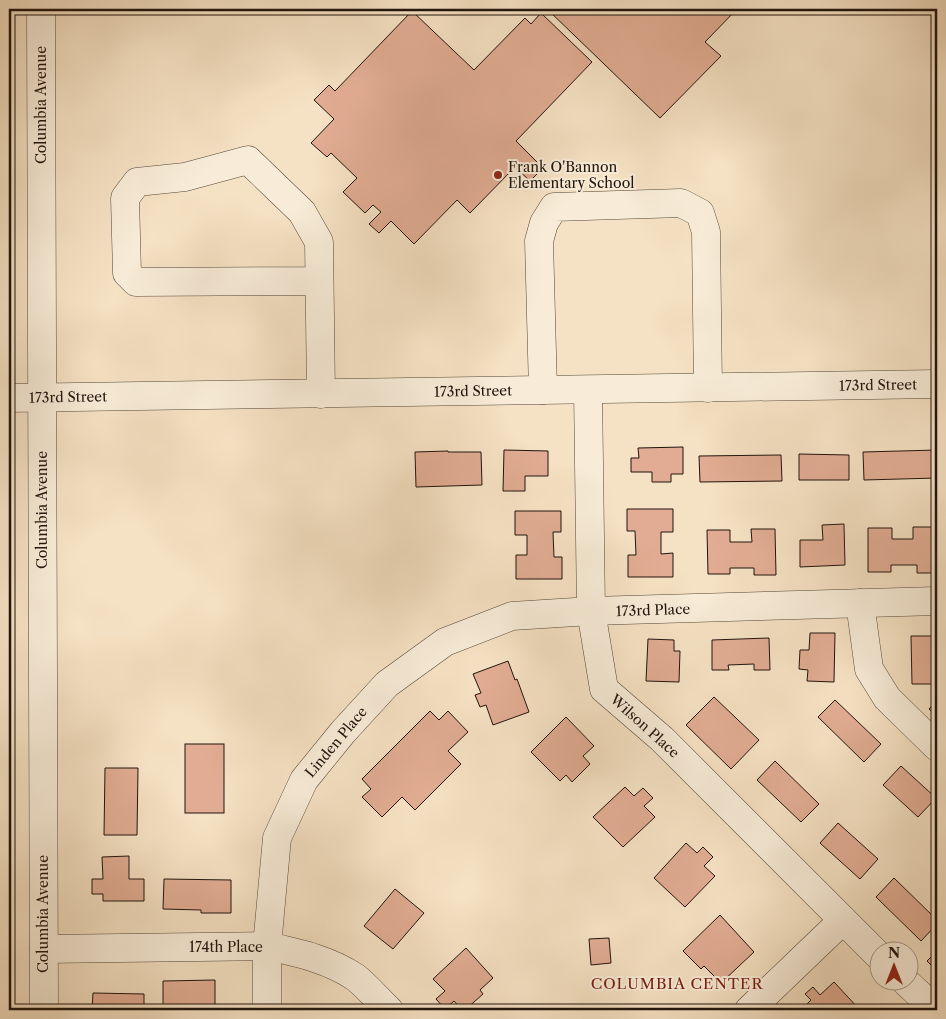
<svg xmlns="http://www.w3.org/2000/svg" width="946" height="1019" viewBox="0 0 946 1019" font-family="'Libre Caslon Text',serif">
<rect width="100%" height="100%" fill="#f5e1c3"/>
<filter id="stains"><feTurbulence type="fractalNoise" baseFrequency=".004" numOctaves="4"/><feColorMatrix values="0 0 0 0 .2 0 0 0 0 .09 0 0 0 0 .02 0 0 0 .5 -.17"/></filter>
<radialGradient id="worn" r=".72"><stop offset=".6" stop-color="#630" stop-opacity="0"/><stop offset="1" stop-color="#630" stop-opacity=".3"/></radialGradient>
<g fill="#e1ac93" stroke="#20140d">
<path d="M547 9H737L705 42 721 56 660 118Z"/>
<path d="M412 11 474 70 525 18 531 24 541 13 592 62 516 141 543 168 530 181 515 167 470 213 457 200 414 244 391 221 379 233 369 224 381 212 373 205 365 213 343 192 357 178 331 153 327 157 311 143 334 119 314 100 329 85 335 91Z"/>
<path d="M683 447V474H671V482H652V472H631V458H639L638 448Z"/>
<path d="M504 450 548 451V476H525V491H503Z"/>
<path d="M937 450V478L864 480 863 452Z"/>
<path d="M448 451V452H481L482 485 416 487 415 452Z"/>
<path d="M799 454 849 455V480H799Z"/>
<path d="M781 455 782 481 700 482 699 456Z"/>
<path d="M627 509H673V532H661V554L673 553V577H628V555H636L635 531H627Z"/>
<path d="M515 511H561V532H553L554 557H562V579H516V555H527V535H515Z"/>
<path d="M844 524 845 565 800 567V540H823L822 525Z"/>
<path d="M913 527H937V573H917V565H891V572H868V528H892V539H913Z"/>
<path d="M751 529H775L776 575H754V568H730V574H708L707 530H730V542H752Z"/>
<path d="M810 633H835L834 682 807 681 808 670 799 669 800 650H809Z"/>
<path d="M911 636H937V684H912Z"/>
<path d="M769 638 770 670H754V664L728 665 729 670H712V640Z"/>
<path d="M648 639 674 640V651H680L679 682 646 681Z"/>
<path d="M508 661 515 680 517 679 529 712 493 725 486 705 480 707 475 695 481 693 473 674Z"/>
<path d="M714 697 759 740 731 769 686 725Z"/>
<path d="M835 700 881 744 864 762 818 717Z"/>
<path d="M937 700V717L929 709Z"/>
<path d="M430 711 439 720 448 711 468 732 448 751 461 764 415 810 402 797 382 817 362 797 371 789 362 779Z"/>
<path d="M566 717 594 746 583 756 590 764 572 782 566 775 560 781 531 752Z"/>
<rect x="185" y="744" width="39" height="69"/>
<path d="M775 761 819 804 801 822 757 780Z"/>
<path d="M901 766 936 798 918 817 883 785Z"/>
<path d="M105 768H138L137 835H104Z"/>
<path d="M625 787 634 796 643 788 653 798 644 806 655 817 623 847 593 817Z"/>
<path d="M838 823 878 859 860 879 820 843Z"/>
<path d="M686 843 697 853 703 847 713 857 704 866 715 876 685 907 654 878Z"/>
<path d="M129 856V879H144V901H103V894H92V879H103L102 857Z"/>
<path d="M894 878 937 920V924L921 941 876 897Z"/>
<path d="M164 879 231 880V913H201V910L163 909Z"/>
<path d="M395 889 424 913 393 949 364 926Z"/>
<path d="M720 915 754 952 721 983 704 966 701 969 683 951Z"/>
<path d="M609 938 611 963 591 965 589 939Z"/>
<path d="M466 948 493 978 480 990 483 994 465 1010H462L454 1001 445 1009 436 999 445 991 433 979Z"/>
<path d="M937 951V971L927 961Z"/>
<path d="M215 980V1010H163V981Z"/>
<path d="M834 982 860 1010H801L811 1000 805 994 813 987 820 995Z"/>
<path d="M93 993 144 994V1010H92Z"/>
<path d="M294 1008 338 1009V1010H294Z"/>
</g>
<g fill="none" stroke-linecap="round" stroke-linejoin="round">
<g stroke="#55473a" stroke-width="29">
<g id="minor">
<path d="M41 9 44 1010"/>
<path d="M319 281 136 282 127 273 125 198 137 182 185 177 248 160 302 212 319 242 321 394"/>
<path d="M543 390 539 241 544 223 554 207 681 203 700 213 706 232 708 388"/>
<path d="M588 390 591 611 604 689 662 739 878 955"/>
<path d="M9 398 937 384"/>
<path d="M860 603 869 669 887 698 937 747"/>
<path d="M44 949 267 946C298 953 328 959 355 977 367 986 378 1000 389 1010"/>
<path d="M906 982 936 1010"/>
<path d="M267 1010V946L277 838 304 780 343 732 387 684 445 642 512 616 591 611 937 601"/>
<path d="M749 1010 843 920"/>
</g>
</g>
<use href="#minor" stroke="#f8ecd8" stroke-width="28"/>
</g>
<circle fill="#8f2418" stroke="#f8ecd8" stroke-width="2" cx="498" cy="175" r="5"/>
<g text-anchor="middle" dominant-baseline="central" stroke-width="4" stroke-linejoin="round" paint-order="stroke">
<g font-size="14" fill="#20140d" stroke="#f8ecd8">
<text transform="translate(41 105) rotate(-90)">Columbia Avenue</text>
<text transform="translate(878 385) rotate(-1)">173rd Street</text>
<text transform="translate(473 391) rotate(-1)">173rd Street</text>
<text transform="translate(68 397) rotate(-1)">173rd Street</text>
<text transform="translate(42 510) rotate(-90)">Columbia Avenue</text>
<text transform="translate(653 610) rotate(-2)">173rd Place</text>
<text transform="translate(645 726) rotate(42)">Wilson Place</text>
<text transform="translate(336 742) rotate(-50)">Linden Place</text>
<text transform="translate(43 914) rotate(-90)">Columbia Avenue</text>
<text x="226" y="947">174th Place</text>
</g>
<g font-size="14" fill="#20140d" stroke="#f8ecd8" text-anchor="start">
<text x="508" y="167">Frank O'Bannon<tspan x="508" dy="16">Elementary School</tspan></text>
</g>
<g font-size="15" letter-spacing="1" fill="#7a1f14" stroke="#f8ecd8">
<text x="677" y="983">COLUMBIA CENTER</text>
</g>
</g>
<rect width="946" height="1019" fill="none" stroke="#f5e1c3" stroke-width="30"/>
<rect x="10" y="10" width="926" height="999" fill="none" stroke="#20140d" stroke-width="2.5"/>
<rect x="15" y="15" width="916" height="989" fill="none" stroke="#20140d"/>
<g transform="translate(894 966)"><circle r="24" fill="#f8ecd8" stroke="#a29687"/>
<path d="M0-4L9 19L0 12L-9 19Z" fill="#8f2418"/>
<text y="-8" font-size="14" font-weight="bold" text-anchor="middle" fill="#20140d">N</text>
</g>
<rect width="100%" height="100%" filter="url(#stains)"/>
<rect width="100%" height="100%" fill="url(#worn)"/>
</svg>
